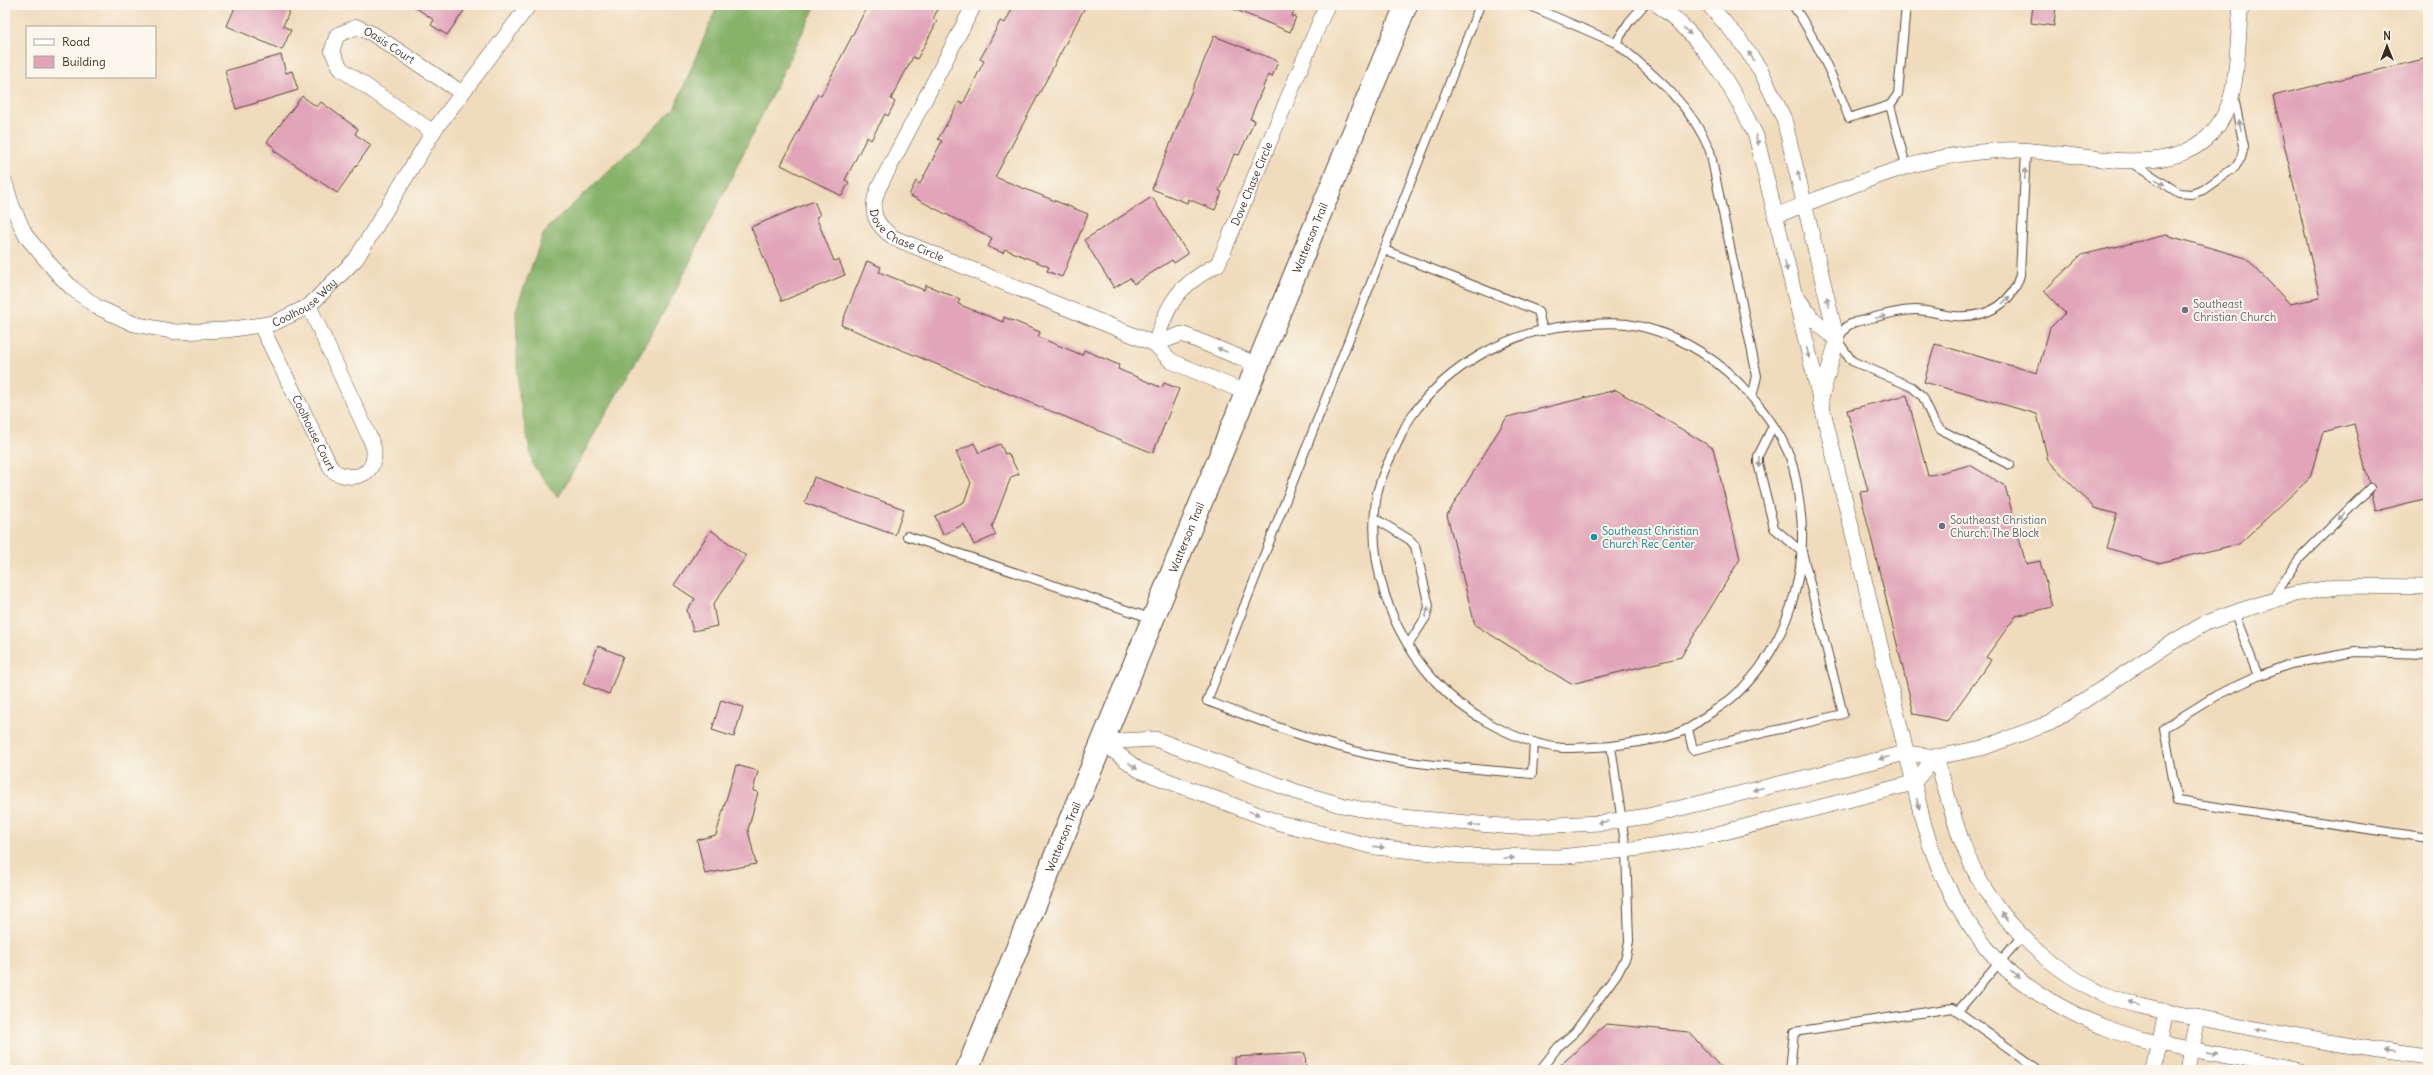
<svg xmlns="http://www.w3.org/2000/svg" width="2433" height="1075" viewBox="0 0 2433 1075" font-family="Delius,sans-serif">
<rect width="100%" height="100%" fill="#fbf7ec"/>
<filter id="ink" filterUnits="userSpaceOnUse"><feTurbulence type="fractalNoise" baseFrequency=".025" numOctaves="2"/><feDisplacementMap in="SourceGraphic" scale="8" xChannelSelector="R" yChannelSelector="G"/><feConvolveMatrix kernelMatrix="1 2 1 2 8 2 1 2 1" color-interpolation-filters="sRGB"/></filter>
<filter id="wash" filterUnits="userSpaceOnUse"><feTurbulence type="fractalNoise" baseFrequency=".012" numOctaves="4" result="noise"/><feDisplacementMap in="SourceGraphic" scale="16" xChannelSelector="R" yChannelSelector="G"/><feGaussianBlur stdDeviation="0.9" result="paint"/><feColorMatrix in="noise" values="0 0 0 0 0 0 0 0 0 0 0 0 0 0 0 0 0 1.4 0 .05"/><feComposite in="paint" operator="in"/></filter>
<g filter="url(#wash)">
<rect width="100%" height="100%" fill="#f0dcbc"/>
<path fill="#87b26a" stroke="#616e44" d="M718 5H816L675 292 558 498 533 465 518 390 516 310 544 232 674 109Z"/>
<g id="blocks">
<g fill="#e1a4b9">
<path d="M236 5H279L290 10 283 26 291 30 282 50 227 26Z"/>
<path d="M412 5H468L447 35 431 25 434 20Z"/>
<path d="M868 5H940L933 19 937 21 930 35 917 59 913 57 891 99 895 102 888 116 885 114 871 140 867 137 845 180 849 182 842 196 781 165 818 94 821 96Z"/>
<path d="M1014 5H1086L995 177 1088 214 1062 277 1047 271 1049 267 1005 249 1003 253 988 247 992 238 909 195 916 181 920 184 942 141 938 139 959 102 963 104 984 61 980 59 988 45 1000 21 1005 23Z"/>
<path d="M1224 5H1296L1292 16 1296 17 1290 32Z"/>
<path d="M2033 5H2056L2054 26 2031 23Z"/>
<path d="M1214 36 1278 61 1272 77 1268 75 1250 119 1255 120 1239 155 1234 154 1219 191 1222 192 1215 210 1188 199 1187 203 1152 189Z"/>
<path d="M281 55 286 73 292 71 298 90 236 109 225 71Z"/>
<path d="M2428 58V498L2376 511 2372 494 2375 487 2369 483 2354 424 2323 432 2310 478 2239 544 2158 563 2107 548 2117 514 2094 508 2048 460 2037 414 1924 382 1935 344 2037 373 2050 328 2065 313 2044 291 2081 255 2166 235 2246 258 2290 304 2320 298 2273 96Z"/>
<path d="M302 96 317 107 321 102 358 129 355 134 371 145 337 193 273 150 275 148 267 142Z"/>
<path d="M1152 197 1188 254 1174 263 1172 260 1134 284 1130 278 1114 288 1084 240Z"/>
<path d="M814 201 820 215 816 217 834 261 839 260 845 275 782 301 751 227Z"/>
<path d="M867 261 881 267 879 272 924 290 926 285 960 299 958 304 1003 322 1004 317 1040 332 1038 337 1082 355 1084 350 1119 365 1118 369 1162 388 1164 383 1179 389 1153 453 841 325Z"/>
<path d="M1616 390 1713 448 1740 559 1681 657 1571 684 1475 625 1447 515 1507 417Z"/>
<path d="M1907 395 1928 476 1970 465 2005 486 2026 564 2040 561 2052 607 2016 616 1986 657 1991 660 1947 721 1914 714 1860 492 1868 491 1847 410Z"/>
<path d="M974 443 979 453 1000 444 1005 454 1008 453 1019 474 1011 477 992 527 996 535 974 545 964 524 943 535 935 516 964 502 971 483 956 452Z"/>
<path d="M814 477 904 509 895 535 805 503Z"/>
<path d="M711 530 746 556 713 605 717 626 693 631 687 610 695 599 674 585Z"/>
<path d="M598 646 623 656 609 694 583 684Z"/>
<path d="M721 700 743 707 734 737 712 730Z"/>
<path d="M736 765 758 771 753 791 758 792 748 830 756 864 705 874 697 840 716 835Z"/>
<path d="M1606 1024 1689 1032 1723 1070H1555Z"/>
<path d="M1305 1053 1306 1070H1235V1057Z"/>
</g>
</g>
</g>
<g filter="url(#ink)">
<use href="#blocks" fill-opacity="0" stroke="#564536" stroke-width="1"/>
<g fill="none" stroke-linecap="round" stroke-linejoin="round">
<g stroke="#564536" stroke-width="10">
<g id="lane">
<path d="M1480 5 1207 701C1255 719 1302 737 1351 750 1410 766 1471 768 1532 774L1534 742"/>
<path d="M1528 5 1616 43"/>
<path d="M1644 5 1629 22 1616 43C1654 75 1691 104 1710 151L1757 376 1752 397"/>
<path d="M1793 5C1817 41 1834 78 1849 118L1890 105 1906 166"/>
<path d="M1890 105 1898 94 1906 5"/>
<path d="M2130 162 2179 193 2191 194 2203 190 2235 167 2241 158 2244 146 2234 98"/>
<path d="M1384 250 1538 311 1543 331"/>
<path d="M2010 465 1941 430 1934 422 1923 397 1912 387 1852 361 1837 340 1847 326 1855 322C1874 318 1896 310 1915 310 1928 310 1941 315 1954 316 1986 318 2011 306 2020 275L2026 150"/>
<path d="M1376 519 1410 540 1415 546 1429 606 1426 617 1408 645"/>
<path d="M907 536 1153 619"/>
<path d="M2272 600 2299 559 2370 488"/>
<path d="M2234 612 2258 676 2290 664 2355 652 2428 654"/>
<path d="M2258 676 2217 695 2164 728 2177 801 2428 838"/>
<path d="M1688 729 1693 750 1843 714 1802 552 1774 528 1758 463V456L1773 426"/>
<path d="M1958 1011 2022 936"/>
<path d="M1540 1070 1558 1047 1575 1032 1619 971 1626 957 1629 941 1626 850 1611 746C1595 747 1579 748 1563 748 1537 746 1510 735 1487 722 1409 679 1362 583 1377 494 1381 476 1389 460 1397 444 1402 434 1406 423 1413 414 1448 367 1507 332 1567 326 1586 324 1608 322 1627 324 1669 330 1710 353 1739 383 1757 402 1775 424 1786 448 1794 464 1797 483 1799 500 1811 570 1787 649 1733 697 1725 704 1715 710 1706 716 1700 720 1695 725 1689 728 1667 740 1636 742 1611 746"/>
<path d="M1790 1070 1794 1032 1953 1008 2039 1070"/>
</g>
</g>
<g stroke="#564536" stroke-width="16">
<g id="street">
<path id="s1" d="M974 5 878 189C869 213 875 224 894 238L1155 344C1170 299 1177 287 1218 264L1327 5"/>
<path d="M1658 5C1704 39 1732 86 1756 136L1924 825C1938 874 1963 923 1999 962 2023 988 2071 1014 2104 1027 2132 1039 2164 1044 2195 1050 2231 1057 2266 1063 2302 1070"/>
<path d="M1709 5 1739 39 1761 71 1784 119 1837 340 1820 402"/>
<path id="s2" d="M433 132 341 69 332 51 337 35 357 27 373 34 462 93"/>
<path id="s3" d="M5 183 12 206 26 236 59 275 72 288 97 307 134 324 176 332 227 330 274 323 309 306 356 259 435 129 529 5"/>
<path d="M1775 216C1842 190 1907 159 1979 152 1992 151 2006 149 2019 150 2087 152 2197 192 2229 104 2238 80 2238 32 2241 5"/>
<path d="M1797 297 1812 318 1837 340"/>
<path id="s4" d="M261 326 332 470C349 482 376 478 374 451 374 447 371 441 369 436L309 306"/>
<path d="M1247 393 1171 361 1155 344 1182 334 1258 365"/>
<path d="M1102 742 1155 739 1297 792 1341 805 1401 817 1513 827 1600 823 1648 816 1906 753 1936 757 1982 748 2050 723 2171 643 2206 623 2239 611 2294 594 2343 586 2428 587"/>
<path d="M1102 742 1139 770 1280 823 1375 847 1463 856 1559 857 1626 850 1702 838 1913 783 1936 757"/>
<path d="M1936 757C1950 802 1960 851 1986 891 2013 933 2056 972 2101 993 2136 1008 2175 1013 2212 1020 2284 1035 2356 1048 2428 1057"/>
<path d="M2154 1070 2166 1011"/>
<path d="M2188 1070 2198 1017"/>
</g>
</g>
<g stroke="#564536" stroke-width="24">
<g id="secondary">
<path id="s5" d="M967 1070 1406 5"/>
</g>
</g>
<use href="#lane" stroke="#fff" stroke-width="8"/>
<use href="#street" stroke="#fff" stroke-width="15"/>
<use href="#secondary" stroke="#fff" stroke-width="22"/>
</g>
<defs><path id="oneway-solid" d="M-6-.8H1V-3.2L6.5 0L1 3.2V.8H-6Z"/></defs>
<g fill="#a79f9a">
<use href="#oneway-solid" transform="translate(1687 31) rotate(45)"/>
<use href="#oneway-solid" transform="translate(1751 56) rotate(-125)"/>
<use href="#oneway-solid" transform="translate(2240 125) rotate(-101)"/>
<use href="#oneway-solid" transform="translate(1757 140) rotate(74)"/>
<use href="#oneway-solid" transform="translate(2025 174) rotate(-87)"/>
<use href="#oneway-solid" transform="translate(1799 176) rotate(-104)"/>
<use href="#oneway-solid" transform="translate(2160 182) rotate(32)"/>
<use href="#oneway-solid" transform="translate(1786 266) rotate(78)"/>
<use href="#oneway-solid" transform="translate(2006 300) rotate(-44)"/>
<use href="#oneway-solid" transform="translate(1828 302) rotate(-103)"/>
<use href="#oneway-solid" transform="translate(1881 317) rotate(-12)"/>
<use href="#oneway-solid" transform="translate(1222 350) rotate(-157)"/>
<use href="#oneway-solid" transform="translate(1808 353) rotate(76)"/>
<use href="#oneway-solid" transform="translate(1759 462) rotate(88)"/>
<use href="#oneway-solid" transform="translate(2342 516) rotate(136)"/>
<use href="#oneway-solid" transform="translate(1427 612) rotate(-75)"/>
<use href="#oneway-solid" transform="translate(1884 758) rotate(166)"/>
<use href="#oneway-solid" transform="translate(1133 766) rotate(38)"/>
<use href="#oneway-solid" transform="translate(1758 789) rotate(166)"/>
<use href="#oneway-solid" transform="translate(1918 804) rotate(76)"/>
<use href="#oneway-solid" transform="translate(1254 813) rotate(19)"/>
<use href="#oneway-solid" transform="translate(1603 822) rotate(172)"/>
<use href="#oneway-solid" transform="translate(1474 825) rotate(-176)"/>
<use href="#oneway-solid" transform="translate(1379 847) rotate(7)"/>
<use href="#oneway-solid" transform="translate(1509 858)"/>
<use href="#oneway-solid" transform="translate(2005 917) rotate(-127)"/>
<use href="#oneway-solid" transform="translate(2015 975) rotate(39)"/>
<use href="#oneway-solid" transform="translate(2134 1004) rotate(-163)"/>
<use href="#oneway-solid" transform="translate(2261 1030) rotate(-169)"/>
<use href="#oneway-solid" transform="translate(2389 1051) rotate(-171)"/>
<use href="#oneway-solid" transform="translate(2212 1053) rotate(11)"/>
</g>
</g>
<g fill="#6b7280" stroke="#fbf7ec" stroke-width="1.5">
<circle cx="2185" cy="310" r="4"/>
<circle cx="1942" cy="526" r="4"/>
</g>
<circle fill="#0f9aa8" stroke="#fbf7ec" stroke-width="1.5" cx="1594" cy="537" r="4"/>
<g text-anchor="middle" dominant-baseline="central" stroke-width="4" stroke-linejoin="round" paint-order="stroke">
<g font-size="11" fill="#3b2a1e" stroke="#fbf7ec">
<text stroke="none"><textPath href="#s2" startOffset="207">Oasis Court</textPath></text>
<text stroke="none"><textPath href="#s1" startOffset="739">Dove Chase Circle</textPath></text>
<text stroke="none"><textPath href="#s1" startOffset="273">Dove Chase Circle</textPath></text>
<text stroke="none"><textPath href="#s5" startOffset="900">Watterson Trail</textPath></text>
<text stroke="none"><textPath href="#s3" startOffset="377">Coolhouse Way</textPath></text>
<text stroke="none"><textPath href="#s4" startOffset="119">Coolhouse Court</textPath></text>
<text stroke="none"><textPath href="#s5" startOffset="576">Watterson Trail</textPath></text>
<text stroke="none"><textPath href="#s5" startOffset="252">Watterson Trail</textPath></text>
</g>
<g font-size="11" fill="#5b616d" stroke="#fbf7ec" text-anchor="start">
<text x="2193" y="304">Southeast<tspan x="2193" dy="13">Christian Church</tspan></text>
<text x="1950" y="520">Southeast Christian<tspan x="1950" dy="13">Church: The Block</tspan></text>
</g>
<g font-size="11" fill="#0d838f" stroke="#fbf7ec" text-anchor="start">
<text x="1602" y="531">Southeast Christian<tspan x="1602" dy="13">Church Rec Center</tspan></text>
</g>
</g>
<rect width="2433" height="1075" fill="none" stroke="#fbf7ec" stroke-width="20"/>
<rect x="26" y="26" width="130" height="52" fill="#fbf7ec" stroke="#aea59a"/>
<rect x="34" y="39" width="20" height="6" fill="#ffffff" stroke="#aea59a"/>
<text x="62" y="46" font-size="12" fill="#3b2a1e">Road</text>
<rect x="34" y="56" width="20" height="12" fill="#e1a4b9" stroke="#aea59a"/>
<text x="62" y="66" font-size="12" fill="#3b2a1e">Building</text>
<g transform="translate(2387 46)" stroke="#fbf7ec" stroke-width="3" paint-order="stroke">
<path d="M0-3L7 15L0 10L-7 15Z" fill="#3b2a1e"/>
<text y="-6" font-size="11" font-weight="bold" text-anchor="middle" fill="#3b2a1e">N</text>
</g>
</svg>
